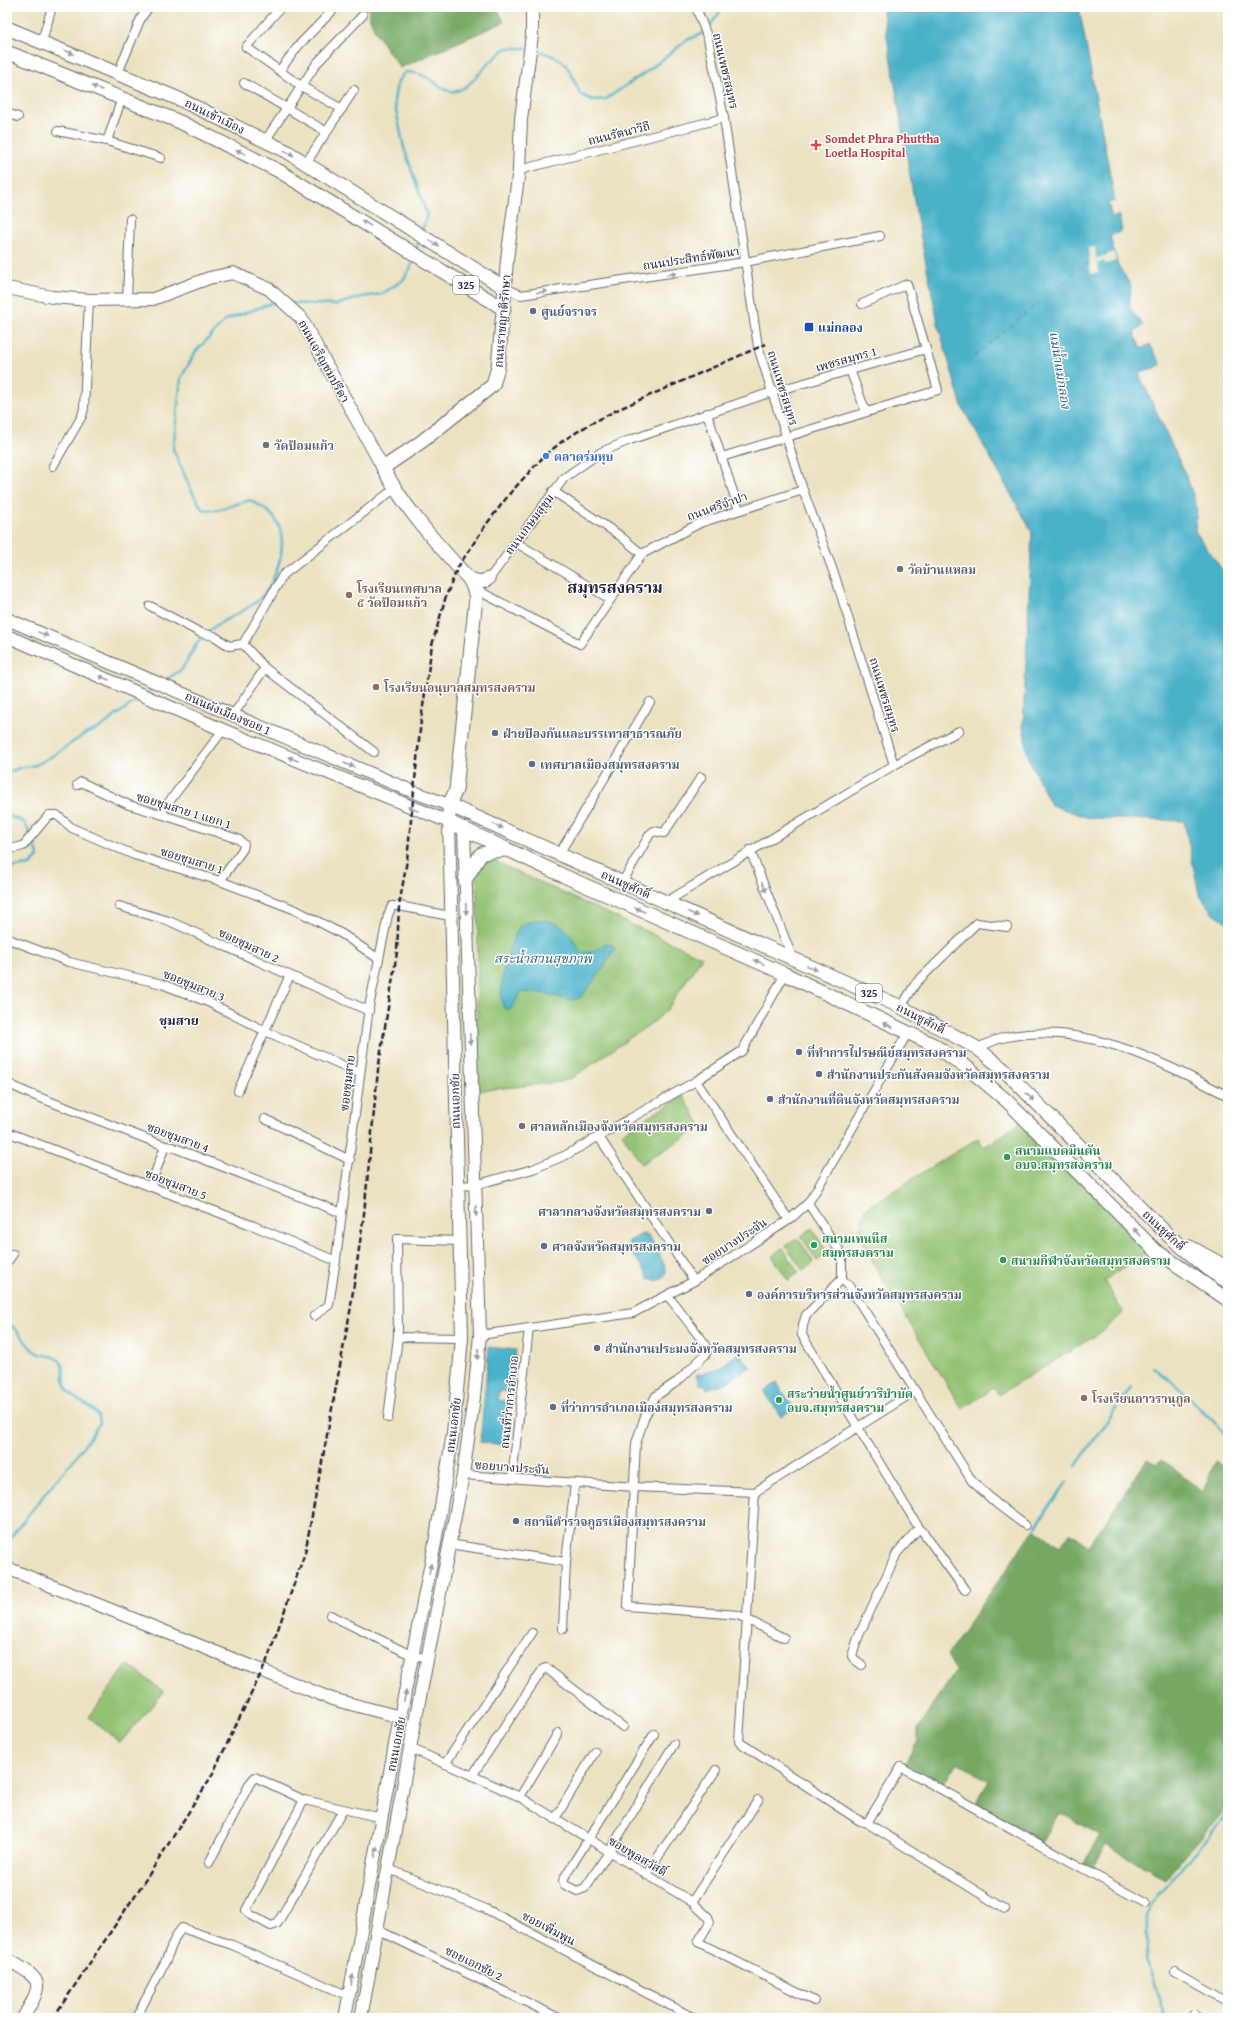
<svg xmlns="http://www.w3.org/2000/svg" width="1235" height="2025" viewBox="0 0 1235 2025" font-family="'Gentium Book Plus','Noto Serif Thai',serif">
<rect width="100%" height="100%" fill="#fff"/>
<filter id="ink" filterUnits="userSpaceOnUse"><feTurbulence type="fractalNoise" baseFrequency=".025" numOctaves="2"/><feDisplacementMap in="SourceGraphic" scale="8" xChannelSelector="R" yChannelSelector="G"/><feConvolveMatrix kernelMatrix="1 2 1 2 8 2 1 2 1" color-interpolation-filters="sRGB"/></filter>
<filter id="wash" filterUnits="userSpaceOnUse"><feTurbulence type="fractalNoise" baseFrequency=".012" numOctaves="4" result="noise"/><feDisplacementMap in="SourceGraphic" scale="16" xChannelSelector="R" yChannelSelector="G"/><feGaussianBlur stdDeviation="0.9" result="paint"/><feColorMatrix in="noise" values="0 0 0 0 0 0 0 0 0 0 0 0 0 0 0 0 0 1.4 0 .05"/><feComposite in="paint" operator="in"/></filter>
<g filter="url(#wash)">
<rect width="100%" height="100%" fill="#ebe2c1"/>
<g fill="#93c272" stroke="#5a7256">
<path d="M490 861H494L702 957 667 1010 656 1020 572 1078 561 1082 476 1091 478 920 476 876 481 867Z"/>
<path d="M683 1096 702 1127 641 1164 622 1133Z"/>
<path d="M1025 1120 1153 1248 1104 1281 1123 1311 1121 1315 1106 1329 999 1395 994 1388 962 1409 879 1273 858 1235 866 1208 978 1138 984 1147Z"/>
<path d="M812 1228 828 1253 817 1261 801 1236Z"/>
<path d="M798 1238 814 1263 803 1270 786 1246Z"/>
<path d="M783 1248 799 1273 788 1280 772 1256Z"/>
<path d="M128 1664 164 1692 120 1743 89 1717Z"/>
</g>
<g fill="#76a864" stroke="#4c6550">
<path d="M369 7H497L504 22 400 68C390 53 366 25 369 7Z"/>
<path d="M1147 1459 1156 1464 1161 1459 1203 1492 1215 1462 1228 1469V1805L1166 1879 1106 1845 1091 1871 1082 1866 1100 1835 1059 1813 1040 1843 974 1806 989 1781 957 1762 941 1788 903 1767 918 1740V1728L956 1671 947 1655 1035 1528 1059 1547 1070 1533 1089 1546Z"/>
</g>
<g fill="#49b1c8" stroke="#366a82">
<path d="M882 7H1079L1115 201 1108 203 1112 218 1119 215 1122 231 1110 236 1118 265 1131 286C1129 311 1127 305 1143 325L1134 332 1141 349 1150 344 1161 365 1139 374 1188 480 1197 508 1195 531 1228 578V923L1211 911 1199 894 1184 821 1089 818 1051 805 1028 758 1023 726 1032 532 962 407 939 328 918 224Z"/>
<path d="M534 920C561 920 569 929 580 952H592L604 944 613 945 614 949 603 969 580 998 571 1000 542 993 521 992 511 1009H504C496 987 508 945 520 926Z"/>
<path d="M642 1234C644 1234 646 1235 648 1236 652 1239 666 1266 666 1271 666 1276 662 1278 658 1281L649 1278 628 1246 629 1241Z"/>
<path d="M489 1347 516 1350 510 1395H508V1392L499 1391 498 1400 507 1401 508 1399H510L504 1445 480 1442Z"/>
<path d="M738 1353 751 1367 726 1383 707 1389 704 1384 700 1385 696 1375 719 1368Z"/>
<path d="M777 1383 794 1408 781 1417 764 1391Z"/>
</g>
<path fill="#ebe2c1" d="M1095 247 1096 259 1114 252 1116 261 1105 264 1104 261 1098 263V272L1091 274 1088 248Z"/>
<g fill="none" stroke-linecap="round" stroke-linejoin="round">
<g stroke="#49b1c8" stroke-width="2.5">
<path d="M533 50C569 58 566 64 581 95L593 100 606 99 649 70 687 40 706 32 723 7"/>
<path d="M422 231 427 215 404 148 394 101 397 83 405 72C420 72 429 78 441 87 460 102 476 76 488 64 494 59 500 53 506 48H526"/>
<path d="M416 250 419 240"/>
<path d="M290 303 335 305 362 297 382 294 403 280 410 269 414 259"/>
<path d="M208 632C223 618 237 616 252 605 274 591 288 550 279 526 274 513 261 506 250 500L217 510H203L192 492 173 449 181 378 196 351 226 320 272 303H277"/>
<path d="M163 682 182 669 198 642 205 636"/>
<path d="M147 693 156 687"/>
<path d="M7 773 19 768 36 765 54 755 85 734 98 729 140 698"/>
<path d="M7 815 24 822 35 843 38 857 30 865 7 868"/>
<path d="M7 1323C20 1329 25 1346 37 1353 45 1357 53 1354 60 1361 68 1369 60 1383 69 1392 78 1403 99 1407 100 1423L72 1462 51 1486 7 1542"/>
<path d="M1153 1367 1185 1393 1228 1436"/>
<path d="M1076 1466 1131 1387"/>
<path d="M1036 1526 1067 1482"/>
<path d="M1165 2018 1152 1976 1145 1961 1147 1947V1916L1159 1894 1191 1858 1228 1812"/>
</g>
<path stroke="#34627a" stroke-width="1" stroke-dasharray="5 4" stroke-linecap="butt" d="M974 356 1089 262"/>
</g>
</g>
<g filter="url(#ink)">
<g fill="none" stroke-linecap="round" stroke-linejoin="round">
<g stroke="#68656a" stroke-width="10">
<g id="street">
<path d="M281 7 246 47 301 86 342 109"/>
<path d="M696 7 708 39 724 118 758 347 803 490 836 579 894 765"/>
<path d="M42 41 52 7"/>
<path d="M280 70 299 45 336 7"/>
<path d="M118 73 141 18 149 7"/>
<path d="M244 83 327 132"/>
<path d="M7 113 18 117"/>
<path d="M58 131 107 141 161 158"/>
<path d="M107 141 122 98"/>
<path d="M265 141 317 63 363 15"/>
<path d="M306 163 354 90"/>
<path d="M519 170 724 118"/>
<path d="M505 288 521 295 745 262 880 236"/>
<path d="M127 301 130 219"/>
<path d="M850 370 866 412"/>
<path d="M707 413 739 510"/>
<path d="M722 457 938 390 907 284 862 304"/>
<path d="M53 466 82 416 84 408 89 300"/>
<path d="M553 491 619 535 642 554"/>
<path d="M515 542 610 599"/>
<path d="M486 583 564 478 601 452 630 440 772 392 926 349"/>
<path d="M479 591 580 644 642 554 700 523 803 490"/>
<path d="M150 606 201 633 214 636 229 646 243 644 283 575 394 489"/>
<path d="M243 644 265 668 374 752"/>
<path d="M233 715 265 668"/>
<path d="M77 785 81 782 129 805 160 814 238 839 244 844 243 849 220 881"/>
<path d="M160 814 223 730"/>
<path d="M7 850 23 846 49 815H57L72 828 134 855 220 881 296 910 342 934 379 959"/>
<path d="M750 850 793 959"/>
<path d="M559 854 650 702"/>
<path d="M622 883 650 834 654 831 664 833 701 777"/>
<path d="M666 902 894 765 959 731"/>
<path d="M119 906 169 921 369 1011"/>
<path d="M11 940 69 962 162 984 208 1002 265 1031 360 1073"/>
<path d="M901 1007 916 983 977 923 1007 927"/>
<path d="M977 1048C985 1045 994 1040 1002 1038 1081 1019 1160 1061 1228 1096"/>
<path d="M696 1081 789 1220"/>
<path d="M7 1083 28 1093 165 1146 172 1147 342 1213"/>
<path d="M238 1091 289 977"/>
<path d="M265 1119 350 1160"/>
<path d="M7 1132 254 1226 336 1261"/>
<path d="M599 1137 694 1281"/>
<path d="M457 1186 475 1185 533 1169 566 1155 696 1081 742 1051 785 974"/>
<path d="M150 1187 165 1146"/>
<path d="M808 1203 839 1250 842 1260V1279L806 1315 803 1325 802 1335 919 1528 923 1532 965 1590"/>
<path d="M7 1262 13 1254"/>
<path d="M842 1279 849 1286 972 1481 997 1504 1025 1525"/>
<path d="M668 1296 706 1345V1354L678 1381 656 1396 645 1416 636 1443 628 1606 738 1615 784 1638"/>
<path d="M314 1316 329 1305 336 1259 369 1007 388 915 392 906H399L450 916"/>
<path d="M480 1335 633 1313 694 1281 789 1220 808 1203 817 1189 907 1034"/>
<path d="M398 1337 462 1338"/>
<path d="M388 1418 398 1337 397 1239 460 1241"/>
<path d="M463 1475 635 1487 755 1492 915 1391"/>
<path d="M512 1479 529 1328"/>
<path d="M755 1492 739 1742 860 1821 867 1823 1005 1909"/>
<path d="M449 1544 566 1562"/>
<path d="M330 1615 413 1656 427 1658"/>
<path d="M563 1629 566 1562 575 1483"/>
<path d="M862 1665 854 1659 852 1656 859 1635 897 1553 919 1528"/>
<path d="M654 1734 564 1878 563 1881 565 1885 577 1891 585 1888 609 1852 674 1744"/>
<path d="M410 1748 520 1797 692 1902 708 1917 710 1922 698 1942 814 2001"/>
<path d="M445 1764 532 1633"/>
<path d="M472 1776 543 1669 546 1668 623 1727"/>
<path d="M520 1797 558 1733"/>
<path d="M304 1800 246 1910 251 1915 271 1926 277 1924 343 1810"/>
<path d="M555 1819 595 1752"/>
<path d="M867 1823 901 1767 1145 1903"/>
<path d="M209 1863 250 1783 255 1777 304 1800 382 1818"/>
<path d="M389 1869 486 1909 694 2018"/>
<path d="M646 1875 716 1770"/>
<path d="M692 1902 758 1800"/>
<path d="M378 1930 559 2018"/>
<path d="M1175 1971 1228 2001"/>
<path d="M1194 2016 1198 2018"/>
<path d="M136 2018 165 1962 176 1936 182 1928 232 1945 349 1996"/>
</g>
</g>
<g stroke="#68656a" stroke-width="14">
<g id="secondary">
<path d="M7 288 52 297 89 300 153 299 209 278 233 273 269 289 301 318 383 468"/>
<path d="M505 288 507 259 519 170 521 119 532 35V7"/>
<path d="M7 619 414 792 449 805"/>
<path d="M7 636 223 730 449 822 462 1338 453 1433 435 1543 400 1717 345 2018"/>
<path d="M7 1568 332 1699 400 1717"/>
<path d="M7 1959C44 1981 44 1981 23 2018"/>
<path d="M361 2018 410 1748 463 1475 474 1397 480 1335 464 828"/>
</g>
</g>
<g stroke="#68656a" stroke-width="15">
<g id="primary">
<path d="M7 28 179 99 286 151 505 288 498 367 493 385 421 442 383 468C406 510 437 544 469 579L473 587 476 598 456 790 449 805V822L564 876 785 974 932 1044 969 1069 1007 1101 1155 1250 1228 1300"/>
<path d="M7 52 180 122 279 171 504 309"/>
<path d="M469 579 481 582 488 579"/>
<path d="M449 805 901 1007 977 1048 1002 1068 1169 1236 1212 1272 1228 1282"/>
<path d="M465 880 481 854 493 851 507 850"/>
<path d="M1190 1247 1228 1268"/>
</g>
</g>
<use href="#street" stroke="#fff" stroke-width="8"/>
<use href="#secondary" stroke="#fff" stroke-width="12"/>
<use href="#primary" stroke="#fff" stroke-width="13"/>
<path stroke="#22223b" stroke-width="2.5" stroke-dasharray="6 3" stroke-linecap="butt" d="M53 2018 150 1873 211 1777 266 1663 305 1553 350 1312 364 1214 378 1070 397 952 399 906 407 860 421 720 432 645 446 596 458 567 485 526 511 492 545 455 564 440 590 424 619 409 766 344"/>
</g>
<defs><path id="oneway-solid" d="M-6-.8H1V-3.2L6.5 0L1 3.2V.8H-6Z"/></defs>
<g fill="#9c9ca7">
<use href="#oneway-solid" transform="translate(69 52) rotate(23)"/>
<use href="#oneway-solid" transform="translate(97 88) rotate(-157)"/>
<use href="#oneway-solid" transform="translate(241 152) rotate(-154)"/>
<use href="#oneway-solid" transform="translate(289 153) rotate(29)"/>
<use href="#oneway-solid" transform="translate(366 223) rotate(-149)"/>
<use href="#oneway-solid" transform="translate(434 243) rotate(33)"/>
<use href="#oneway-solid" transform="translate(671 274) rotate(-9)"/>
<use href="#oneway-solid" transform="translate(542 292) rotate(-8)"/>
<use href="#oneway-solid" transform="translate(43 634) rotate(23)"/>
<use href="#oneway-solid" transform="translate(104 678) rotate(-157)"/>
<use href="#oneway-solid" transform="translate(293 759) rotate(-157)"/>
<use href="#oneway-solid" transform="translate(349 765) rotate(23)"/>
<use href="#oneway-solid" transform="translate(413 809) rotate(-158)"/>
<use href="#oneway-solid" transform="translate(498 826) rotate(24)"/>
<use href="#oneway-solid" transform="translate(764 887) rotate(68)"/>
<use href="#oneway-solid" transform="translate(466 909) rotate(88)"/>
<use href="#oneway-solid" transform="translate(640 910) rotate(-156)"/>
<use href="#oneway-solid" transform="translate(693 914) rotate(24)"/>
<use href="#oneway-solid" transform="translate(759 962) rotate(-156)"/>
<use href="#oneway-solid" transform="translate(812 968) rotate(24)"/>
<use href="#oneway-solid" transform="translate(888 1025) rotate(-154)"/>
<use href="#oneway-solid" transform="translate(470 1039) rotate(88)"/>
<use href="#oneway-solid" transform="translate(1030 1097) rotate(45)"/>
<use href="#oneway-solid" transform="translate(476 1211) rotate(88)"/>
<use href="#oneway-solid" transform="translate(1137 1232) rotate(-135)"/>
<use href="#oneway-solid" transform="translate(478 1354) rotate(95)"/>
<use href="#oneway-solid" transform="translate(430 1569) rotate(-79)"/>
<use href="#oneway-solid" transform="translate(405 1696) rotate(-78)"/>
<use href="#oneway-solid" transform="translate(376 1852) rotate(-80)"/>
<use href="#oneway-solid" transform="translate(352 1980) rotate(-80)"/>
</g>
</g>
<path fill="#e0444e" stroke="#fff" stroke-width="1.5" d="M814 139h4v4h4v4h-4v4h-4v-4h-4v-4h4z"/>
<g fill="#5c6f8a" stroke="#fff" stroke-width="1.5">
<circle cx="533" cy="311" r="4"/>
<circle cx="495" cy="733" r="4"/>
<circle cx="532" cy="764" r="4"/>
<circle cx="799" cy="1052" r="4"/>
<circle cx="819" cy="1074" r="4"/>
<circle cx="770" cy="1099" r="4"/>
<circle cx="709" cy="1211" r="4"/>
<circle cx="544" cy="1246" r="4"/>
<circle cx="749" cy="1294" r="4"/>
<circle cx="597" cy="1348" r="4"/>
<circle cx="553" cy="1407" r="4"/>
<circle cx="516" cy="1521" r="4"/>
</g>
<rect fill="#1a4fb4" stroke="#fff" stroke-width="1.5" x="804" y="322" width="10" height="10" rx="2"/>
<g fill="#6b7280" stroke="#fff" stroke-width="1.5">
<circle cx="266" cy="445" r="4"/>
<circle cx="900" cy="569" r="4"/>
<circle cx="522" cy="1126" r="4"/>
</g>
<circle fill="#3f7fe0" stroke="#fff" stroke-width="1.5" cx="546" cy="456" r="4"/>
<g fill="#8d6e63" stroke="#fff" stroke-width="1.5">
<circle cx="349" cy="595" r="4"/>
<circle cx="376" cy="687" r="4"/>
<circle cx="1084" cy="1398" r="4"/>
</g>
<g fill="#2e9e5b" stroke="#fff" stroke-width="1.5">
<circle cx="1007" cy="1157" r="4"/>
<circle cx="814" cy="1245" r="4"/>
<circle cx="1003" cy="1260" r="4"/>
<circle cx="779" cy="1400" r="4"/>
</g>
<g text-anchor="middle" dominant-baseline="central" stroke-width="3" stroke-linejoin="round" paint-order="stroke">
<g fill="#fff" stroke="#646476" stroke-width="1">
<rect x="453" y="276" width="26" height="18" rx="3"/>
<rect x="856" y="984" width="26" height="18" rx="3"/>
</g>
<g font-size="11" font-weight="bold" fill="#22223b">
<text x="466" y="285">325</text>
<text x="869" y="993">325</text>
</g>
<g font-size="12" fill="#22223b" stroke="#fff">
<text transform="translate(726 71) rotate(77)">ถนนเพชรสมุทร</text>
<text transform="translate(215 116) rotate(26)">ถนนเข้าเมือง</text>
<text transform="translate(619 133) rotate(-14)">ถนนรัตนาวิถี</text>
<text transform="translate(691 258) rotate(-9)">ถนนประสิทธ์พัฒนา</text>
<text transform="translate(502 321) rotate(-85)">ถนนราชญาติรักษา</text>
<text transform="translate(846 359) rotate(-16)">เพชรสมุทร 1</text>
<text transform="translate(324 361) rotate(61)">ถนนเจริญชมปรีดา</text>
<text transform="translate(783 388) rotate(73)">ถนนเพชรสมุทร</text>
<text transform="translate(717 506) rotate(-20)">ถนนศรีจำปา</text>
<text transform="translate(529 524) rotate(-53)">ถนนเกษมสุขุม</text>
<text transform="translate(885 695) rotate(73)">ถนนเพชรสมุทร</text>
<text transform="translate(228 713) rotate(23)">ถนนผังเมืองซอย 1</text>
<text transform="translate(184 810) rotate(17)">ซอยชุมสาย 1 แยก 1</text>
<text transform="translate(192 860) rotate(17)">ซอยชุมสาย 1</text>
<text transform="translate(626 884) rotate(24)">ถนนชูศักดิ์</text>
<text transform="translate(249 945) rotate(25)">ซอยชุมสาย 2</text>
<text transform="translate(194 985) rotate(22)">ซอยชุมสาย 3</text>
<text transform="translate(921 1018) rotate(27)">ถนนชูศักดิ์</text>
<text transform="translate(347 1083) rotate(-83)">ซอยชุมสาย</text>
<text transform="translate(455 1101) rotate(-91)">ถนนเอกชัย</text>
<text transform="translate(178 1137) rotate(20)">ซอยชุมสาย 4</text>
<text transform="translate(176 1184) rotate(21)">ซอยชุมสาย 5</text>
<text transform="translate(1164 1230) rotate(43)">ถนนชูศักดิ์</text>
<text transform="translate(734 1241) rotate(-33)">ซอยบางประจัน</text>
<text transform="translate(509 1402) rotate(-84)">ถนนที่ว่าการอำเภอ</text>
<text transform="translate(453 1425) rotate(-83)">ถนนเอกชัย</text>
<text transform="translate(512 1467) rotate(4)">ซอยบางประจัน</text>
<text transform="translate(396 1744) rotate(-79)">ถนนเอกชัย</text>
<text transform="translate(638 1856) rotate(31)">ซอยพูลสวัสดิ์</text>
<text transform="translate(549 1928) rotate(28)">ซอยเพิ่มพูน</text>
<text transform="translate(474 1963) rotate(26)">ซอยเอกชัย 2</text>
</g>
<g font-size="12" font-weight="bold" fill="#be3a42" stroke="#fff" text-anchor="start">
<text x="825" y="138">Somdet Phra Phuttha<tspan x="825" dy="14">Loetla Hospital</tspan></text>
</g>
<g font-size="12" font-weight="bold" fill="#4e5e75" stroke="#fff" text-anchor="start">
<text x="541" y="311">ศูนย์จราจร</text>
<text x="503" y="733">ฝ่ายป้องกันและบรรเทาสาธารณภัย</text>
<text x="540" y="764">เทศบาลเมืองสมุทรสงคราม</text>
<text x="807" y="1052">ที่ทำการไปรษณีย์สมุทรสงคราม</text>
<text x="827" y="1074">สำนักงานประกันสังคมจังหวัดสมุทรสงคราม</text>
<text x="778" y="1099">สำนักงานที่ดินจังหวัดสมุทรสงคราม</text>
<text x="701" y="1211" text-anchor="end">ศาลากลางจังหวัดสมุทรสงคราม</text>
<text x="552" y="1246">ศาลจังหวัดสมุทรสงคราม</text>
<text x="757" y="1294">องค์การบริหารส่วนจังหวัดสมุทรสงคราม</text>
<text x="605" y="1348">สำนักงานประมงจังหวัดสมุทรสงคราม</text>
<text x="561" y="1407">ที่ว่าการอำเภอเมืองสมุทรสงคราม</text>
<text x="524" y="1521">สถานีตำรวจภูธรเมืองสมุทรสงคราม</text>
</g>
<g font-size="12" font-weight="bold" fill="#164399" stroke="#fff" text-anchor="start">
<text x="818" y="327">แม่กลอง</text>
</g>
<g font-size="12" font-weight="bold" fill="#5b616d" stroke="#fff" text-anchor="start">
<text x="274" y="445">วัดป้อมแก้ว</text>
<text x="908" y="569">วัดบ้านแหลม</text>
<text x="530" y="1126">ศาลหลักเมืองจังหวัดสมุทรสงคราม</text>
</g>
<g font-size="12" font-weight="bold" fill="#366cbe" stroke="#fff" text-anchor="start">
<text x="554" y="456">ตลาดร่มหุบ</text>
</g>
<g font-size="12" font-weight="bold" fill="#785e54" stroke="#fff" text-anchor="start">
<text x="357" y="588">โรงเรียนเทศบาล<tspan x="357" dy="14">๕ วัดป้อมแก้ว</tspan></text>
<text x="384" y="687">โรงเรียนอนุบาลสมุทรสงคราม</text>
<text x="1092" y="1398">โรงเรียนถาวรานุกูล</text>
</g>
<g font-size="12" font-weight="bold" fill="#27864d" stroke="#fff" text-anchor="start">
<text x="1015" y="1150">สนามแบดมินตัน<tspan x="1015" dy="14">อบจ.สมุทรสงคราม</tspan></text>
<text x="822" y="1238">สนามเทนนิส<tspan x="822" dy="14">สมุทรสงคราม</tspan></text>
<text x="1011" y="1260">สนามกีฬาจังหวัดสมุทรสงคราม</text>
<text x="787" y="1393">สระว่ายน้ำศูนย์วารีบำบัด<tspan x="787" dy="14">อบจ.สมุทรสงคราม</tspan></text>
</g>
<g font-size="13" font-style="italic" fill="#34627a" stroke="#fff">
<text transform="translate(1060 370) rotate(81)">แม่น้ำแม่กลอง</text>
<text x="543" y="958">สระน้ำสวนสุขภาพ</text>
</g>
<g font-size="13" font-weight="bold" fill="#22223b" stroke="#fff">
<text x="179" y="1020">ชุมสาย</text>
</g>
<g font-size="16" font-weight="bold" fill="#22223b" stroke="#fff">
<text x="615" y="587">สมุทรสงคราม</text>
</g>
</g>
<rect width="1235" height="2025" fill="none" stroke="#fff" stroke-width="24"/>
</svg>
